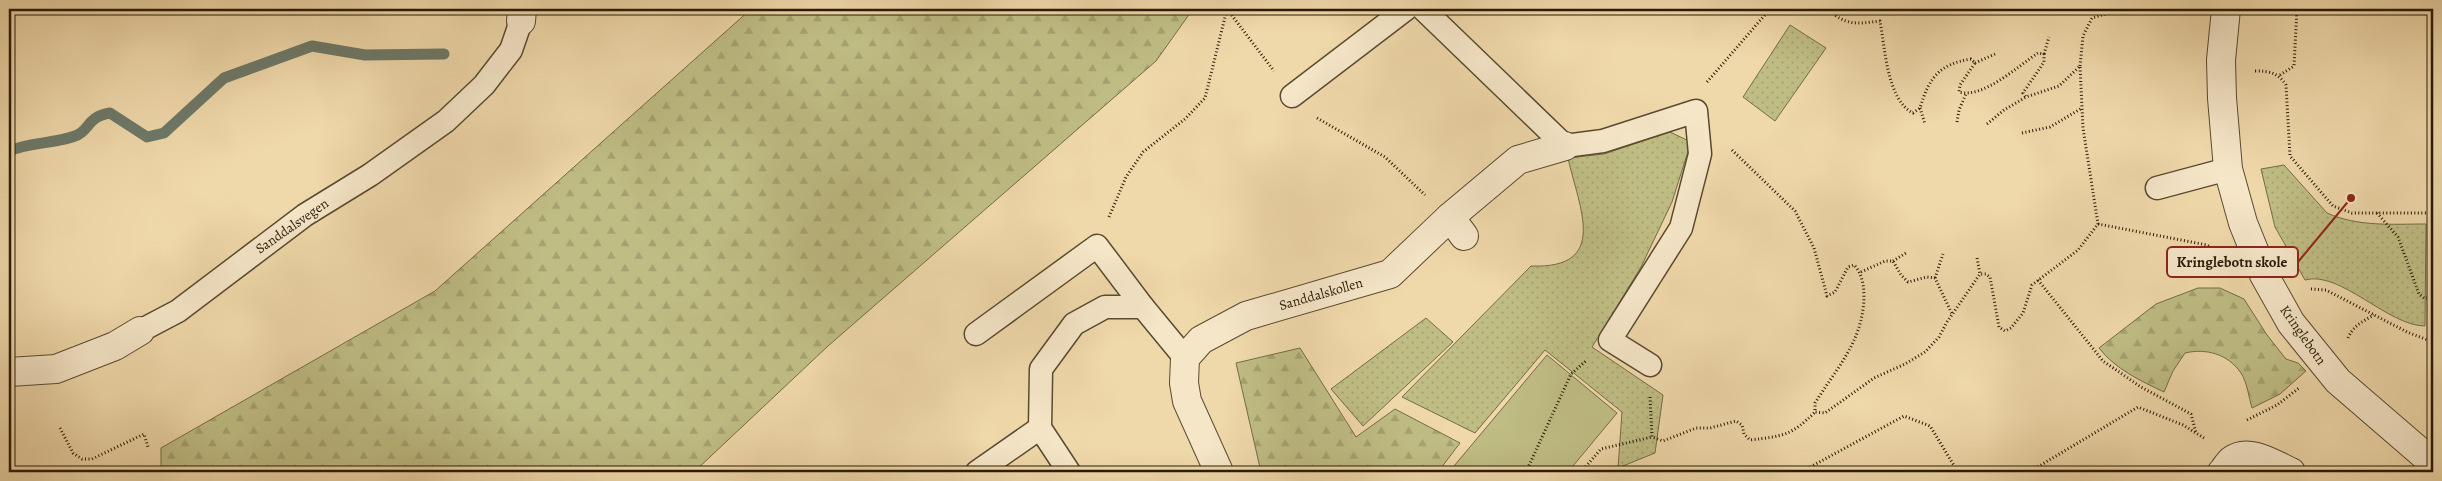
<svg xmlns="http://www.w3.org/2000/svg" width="2442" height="481" viewBox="0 0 2442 481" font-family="Alegreya,serif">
<defs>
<pattern id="grass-dots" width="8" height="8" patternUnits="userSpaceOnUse" patternTransform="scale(1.25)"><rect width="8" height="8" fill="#bfbd84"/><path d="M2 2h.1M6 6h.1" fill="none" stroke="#a4a270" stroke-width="1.8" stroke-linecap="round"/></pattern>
<pattern id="forest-firs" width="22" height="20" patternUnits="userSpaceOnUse" patternTransform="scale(1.25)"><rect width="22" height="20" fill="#bfbd84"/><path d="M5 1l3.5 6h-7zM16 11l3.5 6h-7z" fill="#a4a270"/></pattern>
</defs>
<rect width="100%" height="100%" fill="#efd8aa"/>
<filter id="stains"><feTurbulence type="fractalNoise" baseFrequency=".004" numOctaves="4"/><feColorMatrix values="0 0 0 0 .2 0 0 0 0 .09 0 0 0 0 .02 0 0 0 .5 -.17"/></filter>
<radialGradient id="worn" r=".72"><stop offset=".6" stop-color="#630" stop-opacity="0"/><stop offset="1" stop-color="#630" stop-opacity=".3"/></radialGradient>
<g fill="url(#grass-dots)" stroke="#746c46">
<path d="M1790 25 1826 48 1775 121 1743 97Z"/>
<path d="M1670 132 1691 142 1672 202 1641 267 1592 347 1663 395 1655 453 1618 468 1622 412 1545 350 1475 433 1402 397 1531 266C1610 269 1579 208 1568 158L1604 154Z"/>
<path d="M2284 165 2327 213C2358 227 2393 224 2426 224L2425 326C2388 326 2340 270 2305 280L2275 227 2261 169Z"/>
<path d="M1426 318 1453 342 1363 426 1331 389Z"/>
</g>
<g fill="url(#forest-firs)" stroke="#746c46">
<path d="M751 9H1193L1156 61 828 346 694 472H161V448L435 291Z"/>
<path d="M2198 288H2220L2244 299 2267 335 2286 359 2298 363 2306 371 2280 394 2252 408C2249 398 2247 382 2241 373 2228 354 2206 348 2185 353L2173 371 2164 392C2141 381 2115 369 2099 348L2156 304Z"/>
<path d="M1300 348 1356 437 1395 409 1460 443 1438 472H1261L1236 363Z"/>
</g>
<path fill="#bfbd84" stroke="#746c46" d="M1547 355 1617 413 1568 472H1449Z"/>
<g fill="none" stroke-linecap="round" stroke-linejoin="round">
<path stroke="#6d7969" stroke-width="11" d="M9 151C30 142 53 144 75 136 90 131 86 117 110 113L147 137 164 133 224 78 312 46 365 55 444 54"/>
<g stroke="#5a4a30" stroke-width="25">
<g id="lane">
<path d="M1423 9 1565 146 1603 141 1696 111 1700 154 1681 228 1610 340 1650 365"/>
<path d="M1292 96 1406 9"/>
<path d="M2157 188 2228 169"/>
<path d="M140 331 178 311 305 215 370 175 446 121 484 85 511 50 521 21"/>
<path d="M976 334 1097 246 1143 307"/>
<path d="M977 472 1040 428"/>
<path d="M1069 472 1040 428 1041 369 1074 324 1105 307H1143L1185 358"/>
</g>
</g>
<g stroke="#5a4a30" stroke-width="30">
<g id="street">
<path d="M2226 9 2221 60 2222 98 2228 169 2243 223 2264 275 2291 323 2338 381 2433 463"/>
<path d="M521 21 522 9"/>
<path d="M1450 217 1464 236"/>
<path d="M9 372 56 369 115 346 140 331"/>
<path d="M1219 472 1187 401 1184 383 1185 358 1201 340 1246 316 1390 274 1450 217 1518 160 1565 146"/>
<path d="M2222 472C2225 469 2228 463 2232 460 2249 447 2275 465 2291 472"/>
</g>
</g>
<g stroke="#291a07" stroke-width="3" stroke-dasharray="1 2.5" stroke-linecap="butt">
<path d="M557 12 569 9"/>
<path d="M2044 54 2049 37"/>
<path d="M1975 63 1995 54"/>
<path d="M2080 66 2083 36 2092 18 2116 11H2127"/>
<path d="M2255 71C2270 71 2278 73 2286 85L2290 156 2333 206 2352 213H2431L2430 340"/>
<path d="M2280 75 2294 66 2297 9"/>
<path d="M1707 82 1770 9"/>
<path d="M1920 108 1925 124"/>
<path d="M1317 118 1385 157 1425 195"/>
<path d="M1957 122 1959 110 1966 94"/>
<path d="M1987 124 2004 110 2026 97"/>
<path d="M2022 133 2050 127 2082 108"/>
<path d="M1732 150 1795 211 1814 248 1827 296 1835 292 1848 267 1854 265C1870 281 1864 318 1855 338 1845 361 1828 382 1815 403V412L1825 413 1874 378 1905 364 1925 352 1939 337 1947 322 1980 274H1986L1990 277 1999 327 2005 331 2011 328 2023 313 2032 285 2078 250 2098 224 2083 128 2080 66 2059 86 2026 97 2023 93 2044 62V54L2038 53C2018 66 1983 99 1959 92L1960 85 1975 63 1971 59C1939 64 1929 78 1920 108L1913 113C1887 100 1885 48 1880 21 1856 24 1847 26 1827 9"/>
<path d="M2377 213 2398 237 2419 294 2424 298H2430"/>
<path d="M1109 217 1126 177 1143 152 1185 119 1205 98 1227 9 1274 71"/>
<path d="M2098 224 2207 245 2217 252"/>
<path d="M1977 258 1980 274"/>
<path d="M1893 261 1906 253"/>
<path d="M1861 272 1885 261H1893L1901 275 1908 282 1927 277 1935 278 1952 314"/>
<path d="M1935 278 1943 254"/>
<path d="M2038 280 2103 361 2141 387 2191 414 2196 433"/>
<path d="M2311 289 2326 290 2407 332 2433 342"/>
<path d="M2348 338C2353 326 2363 321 2374 315"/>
<path d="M1650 397 1652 437 1663 441 1696 428H1710L1736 421 1742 425 1744 434 1750 440C1783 436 1791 436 1815 412"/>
<path d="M2247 420 2277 405 2299 388"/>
<path d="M60 428 73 453 82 459H92L144 434 148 447"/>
<path d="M1526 472 1571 374 1587 360"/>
<path d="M1581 472 1601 449 1652 437"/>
<path d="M1801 472 1904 416 1930 426 1958 472"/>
<path d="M2033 472 2036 468 2138 407 2183 425 2204 438"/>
</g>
<use href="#lane" stroke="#f5e6c8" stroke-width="22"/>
<use href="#street" stroke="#f5e6c8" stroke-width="28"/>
</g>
<g text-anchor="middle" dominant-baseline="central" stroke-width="4" stroke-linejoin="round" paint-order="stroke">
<g font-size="14" fill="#291a07" stroke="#f5e6c8">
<text transform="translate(292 226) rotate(-35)">Sanddalsvegen</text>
<text transform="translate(1321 294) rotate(-16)">Sanddalskollen</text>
<text transform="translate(2303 335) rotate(55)">Kringlebotn</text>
</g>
</g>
<path fill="none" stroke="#8f2418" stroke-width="2" d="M2351 198L2298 262"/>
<circle fill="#8f2418" stroke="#f5e6c8" stroke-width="2" cx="2351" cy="198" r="5"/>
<rect fill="#f5e6c8" stroke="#8f2418" stroke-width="2" x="2167" y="247" width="131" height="30" rx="5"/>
<g font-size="15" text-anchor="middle" font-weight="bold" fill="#291a07">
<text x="2232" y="267">Kringlebotn skole</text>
</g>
<rect width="2442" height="481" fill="none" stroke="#efd8aa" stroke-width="30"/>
<rect x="10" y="10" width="2422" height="461" fill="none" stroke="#291a07" stroke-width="2.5"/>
<rect x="15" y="15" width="2412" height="451" fill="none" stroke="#291a07"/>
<rect width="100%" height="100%" filter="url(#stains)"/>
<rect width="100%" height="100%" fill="url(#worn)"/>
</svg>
